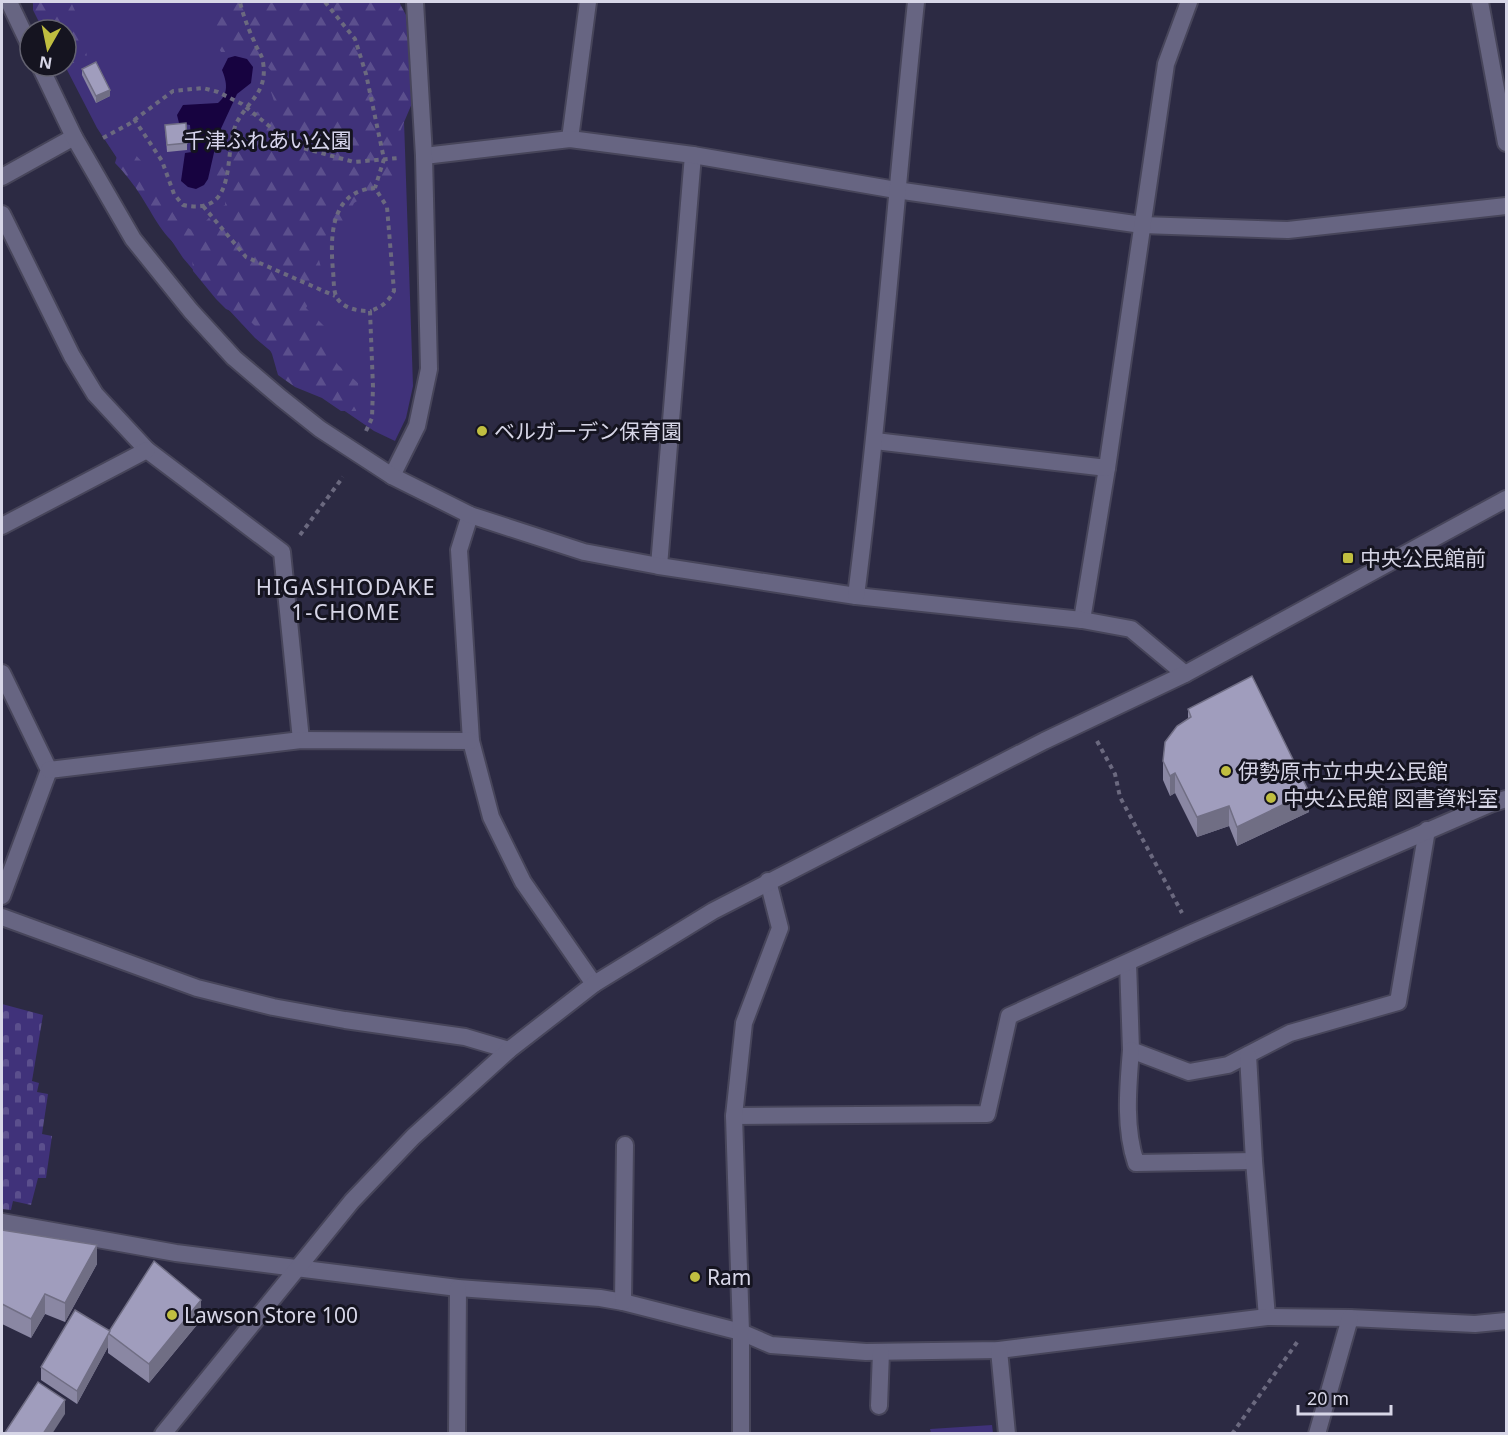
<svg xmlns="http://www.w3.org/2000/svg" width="1508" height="1435" viewBox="0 0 1508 1435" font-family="'Noto Sans','Noto Sans JP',sans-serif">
<defs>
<pattern id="forest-firs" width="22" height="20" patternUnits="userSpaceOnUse" patternTransform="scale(1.5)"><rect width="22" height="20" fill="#40327a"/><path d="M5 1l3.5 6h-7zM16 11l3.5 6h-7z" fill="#5b4f8d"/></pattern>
<pattern id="cemetery-stones" width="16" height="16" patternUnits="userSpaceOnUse" patternTransform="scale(1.5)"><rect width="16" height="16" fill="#40327a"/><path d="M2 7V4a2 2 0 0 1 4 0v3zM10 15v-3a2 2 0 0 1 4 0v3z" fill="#5b4f8d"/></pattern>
</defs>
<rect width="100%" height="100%" fill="#2c2a43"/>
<g fill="#40327a">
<path d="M32 2H400L413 386 406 418 395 441 374 431 330 401 255 338 213 293 183 258 97 128 65 66 66 30H47Z"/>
<path d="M992 1425 993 1433H931L930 1429Z"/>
</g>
<g fill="url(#forest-firs)">
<path d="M33 2H71L77 15 87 56 79 63H69L66 60V30H43L33 10Z"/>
<path d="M214 2H399L406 15 413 101 396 141 393 178 354 203 345 222 311 246 319 260 324 279 306 308 324 326V344L338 365 358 383 359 404 356 411H341L322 398 295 387 278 375 272 354 261 332 248 319 226 309 216 299 193 271 192 255C165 242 157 221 141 196 134 185 125 173 115 163L119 149 132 151 143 163 145 176 151 187 171 210 179 223 197 233 206 230V221L216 210 225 205 226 193 216 186 212 176 224 149 237 144 249 127 247 121 250 115 275 104 271 92 275 76C263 57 243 52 221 52L212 37Z"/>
</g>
<path fill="url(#cemetery-stones)" d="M2 1004 43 1015 32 1081 39 1083 37 1092 48 1094 42 1134 52 1136 46 1178H38L31 1205 13 1201 11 1210 2 1209Z"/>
<path fill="#170340" d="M235 56 247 59 253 67 251 83 237 94 218 135 208 179 204 185 196 189 188 187 181 181 185 153 192 152 190 125 179 123 177 115 183 105 218 103C229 94 227 82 222 70L228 58Z"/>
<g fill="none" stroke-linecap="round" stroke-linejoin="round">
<g stroke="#47455a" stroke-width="20">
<g id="service">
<path d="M570 139 588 2"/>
<path d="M659 566 693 155"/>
<path d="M1082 620 1107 468"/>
</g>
</g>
<g stroke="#47455a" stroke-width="20">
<g id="minor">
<path d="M1480 2 1506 143"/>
<path d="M424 156 570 139 693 155 896 190 1142 225 1288 230 1506 206"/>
<path d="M2 177 74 137"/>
<path d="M2 214 72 356 95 394 147 450 282 552 301 740"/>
<path d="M875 441 1107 468 1166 64 1189 2"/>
<path d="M392 476 417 426 429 369 424 156 415 2"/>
<path d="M470 515 459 550 471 741 491 817 523 882 594 984"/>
<path d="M2 526 147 450"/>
<path d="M2 673 49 770 2 896"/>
<path d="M49 770 301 740 471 741"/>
<path d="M2 917 197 988 273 1007 345 1020 465 1037 509 1050"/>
<path d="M1128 963 1131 1050 1189 1072 1228 1065 1290 1033 1398 1002 1427 830"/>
<path d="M1131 1050C1128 1087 1124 1127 1136 1163L1254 1161"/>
<path d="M1248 1055 1254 1161 1267 1317"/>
<path d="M734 1116 987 1114 1009 1016 1192 933 1490 804 1506 799"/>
<path d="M2 1222 176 1253 296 1268 458 1288 600 1298 623 1302 741 1332 771 1345 866 1352 999 1350 1267 1317 1350 1318 1475 1324 1506 1321"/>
<path d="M623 1302 625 1145"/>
<path d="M999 1350 1007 1434"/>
<path d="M879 1406 881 1352"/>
<path d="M457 1434 458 1288"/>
<path d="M741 1434V1332L734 1116 744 1023 780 928 768 881"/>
<path d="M1317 1434 1350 1318"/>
</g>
</g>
<g stroke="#47455a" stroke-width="20">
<g id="tertiary">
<path d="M9 2 30 46"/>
<path d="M40 66 74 137 133 239 191 311 234 358 281 398 320 429 392 476 470 515 584 552 659 566 856 596 1082 620 1131 629 1185 674"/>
<path d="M856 596C881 399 895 200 916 2"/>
<path d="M163 1434 352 1201 413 1137 509 1050 594 984 713 911 1044 741 1185 674 1506 499"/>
</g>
</g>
<g stroke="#6b697f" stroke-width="4" stroke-dasharray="4.5 4.5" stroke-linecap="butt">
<path d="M325 2 355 39 366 74 384 159 375 188"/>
<path d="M134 119 162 161 174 194 183 205C241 217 222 151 237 122 249 100 268 92 263 62 262 54 256 48 254 41 248 28 243 15 240 2"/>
<path d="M103 138 129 124 173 91 203 88 218 92 242 104 290 143 299 147 354 162 399 158"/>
<path d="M203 206 246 257 335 296"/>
<path d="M366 431 372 418 373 387 370 311C358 311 344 309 337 298 333 291 334 279 333 271 330 237 330 191 375 188L387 207 394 291C388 302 382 307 370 311"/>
<path d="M300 535 343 477"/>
<path d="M1097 741 1115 774 1120 797 1182 913"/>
<path d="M1232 1434 1298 1341"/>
</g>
<use href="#service" stroke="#676582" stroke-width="16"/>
<use href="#minor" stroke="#676582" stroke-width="16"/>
<use href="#tertiary" stroke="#676582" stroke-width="16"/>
</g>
<g fill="#8a87a3">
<path d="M82 69 110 96 96 103 82 75Z"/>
<path d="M165 125 187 143V150L167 152Z"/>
<path d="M1188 709 1309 812 1237 846 1229 826 1197 837 1175 793 1170 796 1163 780V761L1188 719Z"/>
<path d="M2 1230 97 1264 65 1322 45 1314 31 1338 2 1324Z"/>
<path d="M201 1320 149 1383 108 1353V1347L77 1404 41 1380V1367L110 1331Z"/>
</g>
<g fill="#706e84">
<path d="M110 90V96L96 103V96Z"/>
<path d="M1175 773V793L1170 796V776Z"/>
<path d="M1309 792V812L1237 846V827Z"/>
<path d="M1229 806V826L1197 837V817Z"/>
<path d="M97 1245V1264L65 1322V1303Z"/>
<path d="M45 1294V1314L31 1338V1319Z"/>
<path d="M201 1300V1320L149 1383V1364Z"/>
<path d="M108 1334V1347L77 1404V1391Z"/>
<path d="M65 1400V1414L52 1434H43Z"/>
</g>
<g fill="#a09dbd" stroke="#706e84" stroke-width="1.5">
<path d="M96 62 110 90 96 96 82 69Z"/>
<path d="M186 123 187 143 167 145 165 125Z"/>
<path d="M1252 676 1309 792 1237 827 1229 806 1197 817 1175 773 1170 776 1163 761 1165 742 1177 726 1191 717 1188 709Z"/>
<path d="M2 1230 97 1245 65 1303 45 1294 31 1319 2 1304Z"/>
<path d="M154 1261 201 1300 149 1364 108 1333Z"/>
<path d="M75 1310 110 1331 77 1391 41 1367Z"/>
<path d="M38 1382 65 1400 43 1434H4Z"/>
</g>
<g fill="#c0be40" stroke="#151420" stroke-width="2">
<circle cx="482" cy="431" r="6"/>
<rect x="1342" y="552" width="12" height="12" rx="3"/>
<circle cx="1226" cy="771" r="6"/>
<circle cx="1271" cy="798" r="6"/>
<circle cx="695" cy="1277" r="6"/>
<circle cx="172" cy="1315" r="6"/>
</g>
<g text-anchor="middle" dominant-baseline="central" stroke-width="6" stroke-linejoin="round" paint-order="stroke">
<g font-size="21" fill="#d7d5ed" stroke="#151420">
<text x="268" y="140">千津ふれあい公園</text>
</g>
<g font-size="21" fill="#d7d6e7" stroke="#151420" text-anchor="start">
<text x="494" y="431">ベルガーデン保育園</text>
<text x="1360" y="558">中央公民館前</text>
<text x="1238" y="771">伊勢原市立中央公民館</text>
<text x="1283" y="798">中央公民館 図書資料室</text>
<text x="707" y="1277">Ram</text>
<text x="184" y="1315">Lawson Store 100</text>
</g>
<g font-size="22" letter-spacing="1.5" fill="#d7d6e7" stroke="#151420">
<text x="346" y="586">HIGASHIODAKE<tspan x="346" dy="25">1-CHOME</tspan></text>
</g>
</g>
<rect width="1508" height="1435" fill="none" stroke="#d7d6e7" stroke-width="6"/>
<g transform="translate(48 48) rotate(189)"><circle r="28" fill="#151420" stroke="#636270" stroke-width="1.5"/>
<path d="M0-4.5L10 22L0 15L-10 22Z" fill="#c0be40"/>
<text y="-9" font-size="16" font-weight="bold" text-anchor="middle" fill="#d7d6e7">N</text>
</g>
<path d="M1298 1405v9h93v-9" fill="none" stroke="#d7d6e7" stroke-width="3"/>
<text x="1307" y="1405" font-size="18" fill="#d7d6e7" stroke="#151420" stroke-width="4.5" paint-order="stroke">20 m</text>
</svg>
